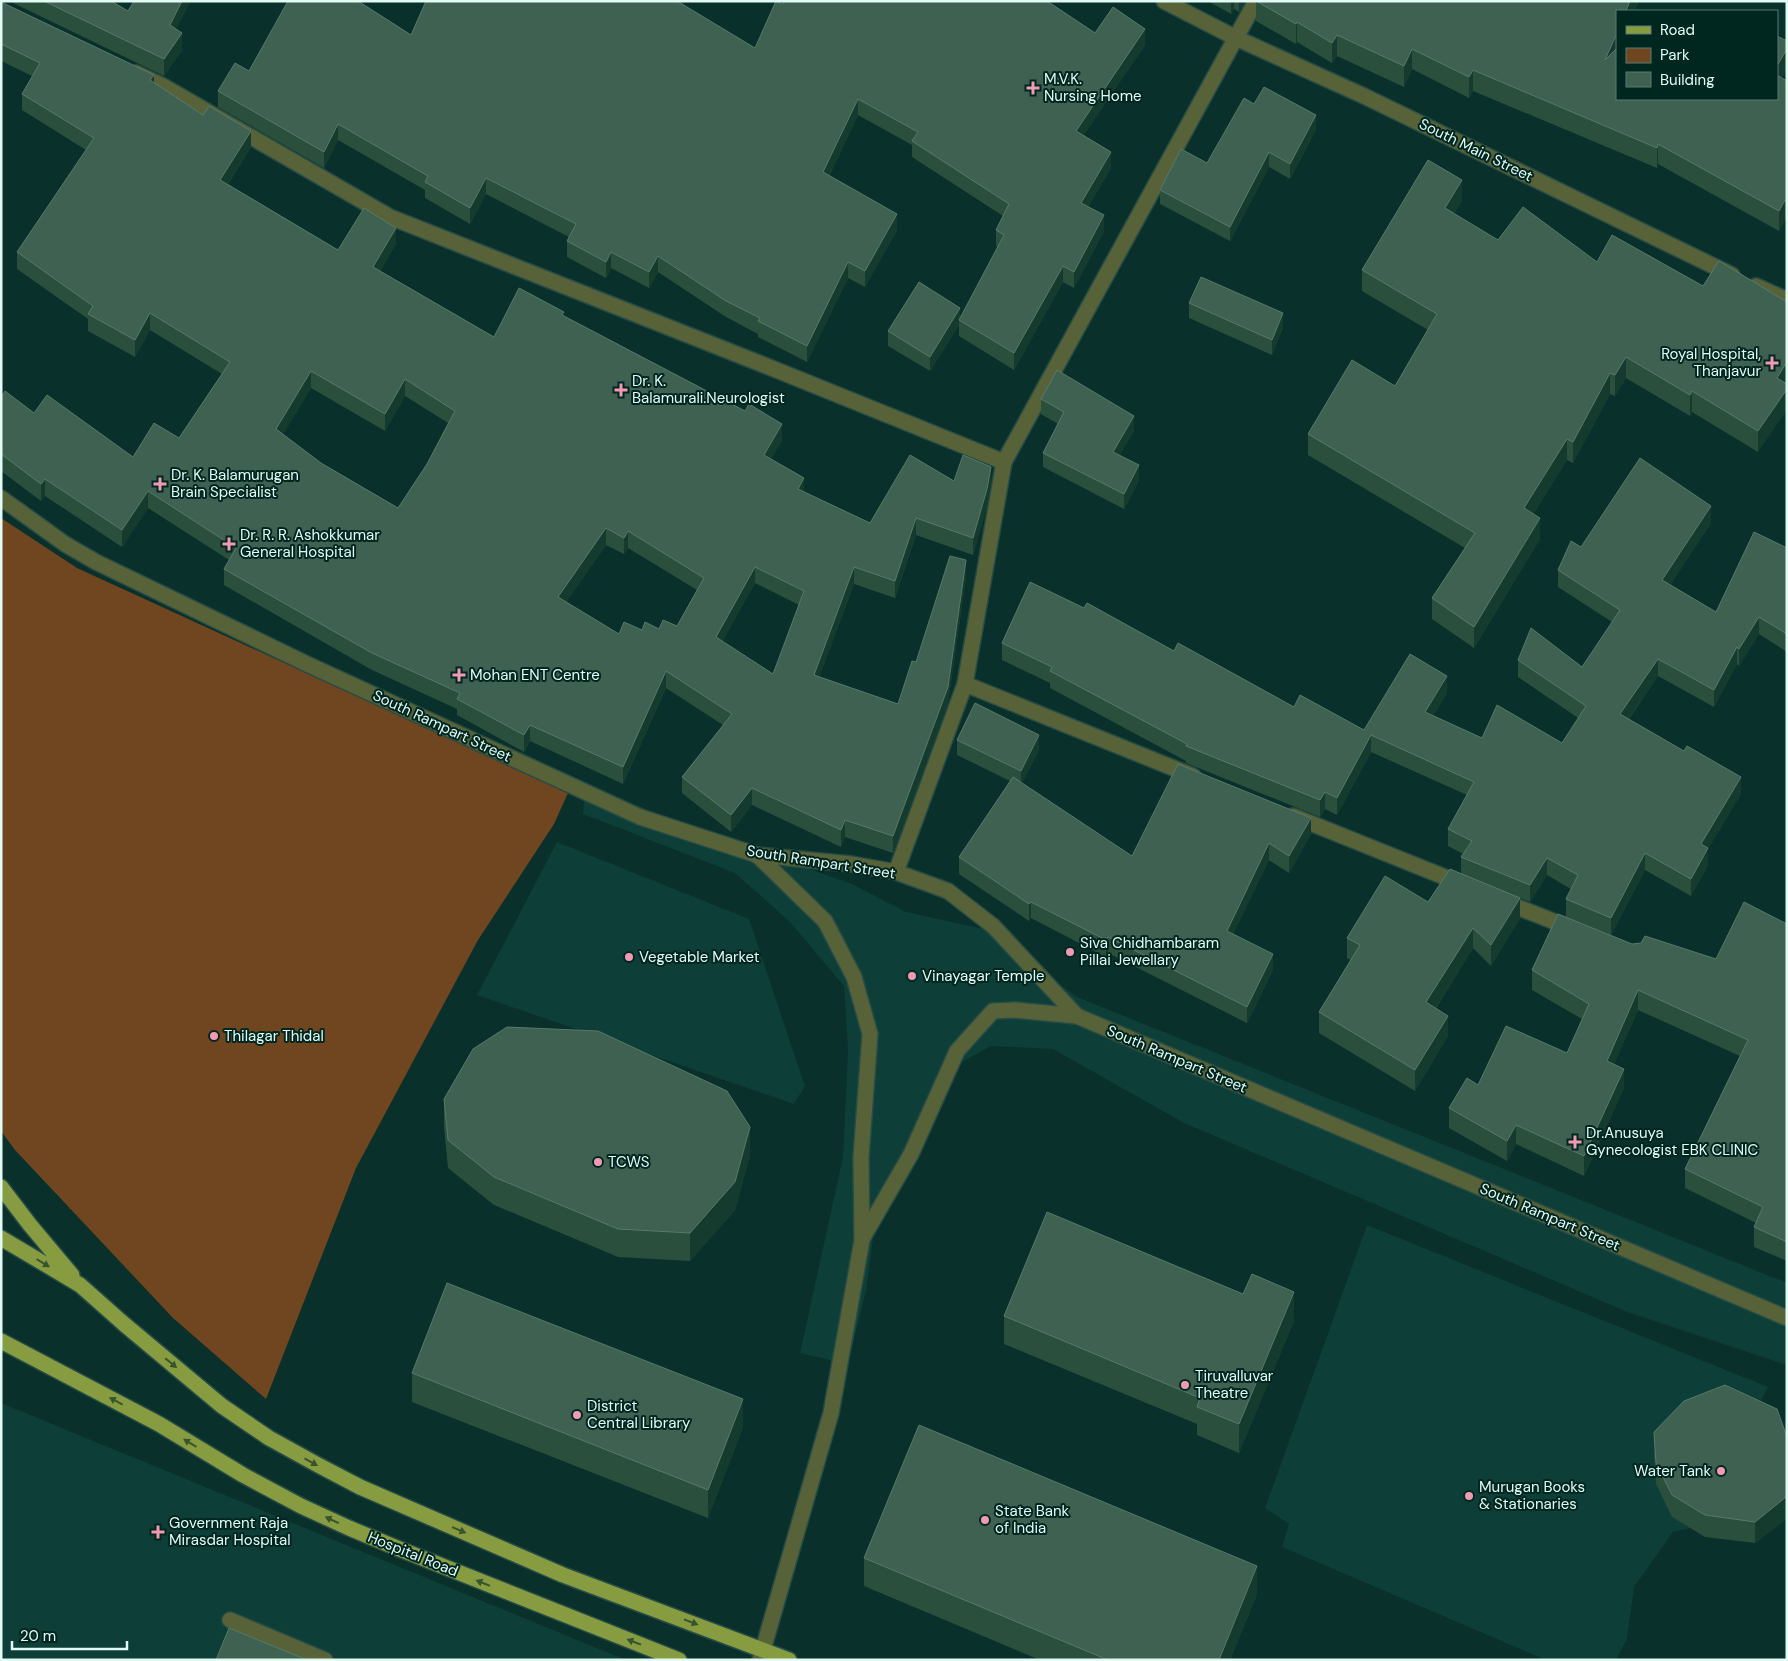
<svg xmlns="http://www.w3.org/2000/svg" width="1788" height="1661" viewBox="0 0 1788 1661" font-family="'DM Sans',sans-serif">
<rect width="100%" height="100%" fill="#09302a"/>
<g fill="#0d3e37">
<path d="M585 790 604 793 736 843 852 884 906 912 984 929 1077 997 1787 1283V1365L1625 1311 1182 1122 1053 1049 991 1046 947 1070 874 1231 866 1291 848 1364 800 1353 843 1157 848 1050 844 986 789 921 735 873 583 814Z"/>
<path d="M557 842 749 919 805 1086 794 1104 477 995Z"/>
<path d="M1367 1225 1768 1387 1739 1443 1707 1524 1673 1532 1634 1587 1627 1639 1616 1660H1546L1282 1547 1289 1524 1265 1508Z"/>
<path d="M1 1403 626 1660H1Z"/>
</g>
<path fill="#704620" d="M1 518 77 568 568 793 554 824 478 940 356 1168 266 1399 173 1318 15 1150 1 1131Z"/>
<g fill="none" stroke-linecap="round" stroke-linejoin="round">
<g stroke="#274c46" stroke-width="18">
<path id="service" d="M230 1620 325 1660"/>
</g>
<g stroke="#274c46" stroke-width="18">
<g id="minor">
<path d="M136 73 163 86 390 217 769 367 1004 462 1256 1"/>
<path d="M965 684 1193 776"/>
<path d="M1293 816 1462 884"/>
<path d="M896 872 965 684 1004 462"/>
<path d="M1502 901 1573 929"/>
</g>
</g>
<g stroke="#274c46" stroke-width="18">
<g id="tertiary">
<path d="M1164 1 1236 38 1364 96 1732 275"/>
<path d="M1756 286 1787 300"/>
<path d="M1 498 65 544 96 562 309 665 640 817 757 855 851 864 896 872 948 891 993 926 1077 1016 1787 1318"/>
<path d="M757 855 825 921 854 977 870 1034 861 1157 862 1240 831 1413 760 1660"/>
<path d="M862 1239 911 1154 957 1051 993 1011 1015 1010 1077 1016"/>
</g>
</g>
<g stroke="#274c46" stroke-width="18">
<g id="primary">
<path d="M1 1187 30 1225 72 1275"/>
<path d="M1 1238 80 1285 124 1324 222 1406 269 1438 318 1465 360 1487 563 1575 789 1660"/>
<path d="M1 1341 159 1424 243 1475 301 1506 349 1528 397 1548 679 1660"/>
</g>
</g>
<use href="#service" stroke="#586239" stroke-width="15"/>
<use href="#minor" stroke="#586239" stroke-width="15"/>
<use href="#tertiary" stroke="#586239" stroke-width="15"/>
<use href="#primary" stroke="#879b41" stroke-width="15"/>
</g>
<g fill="#2a4f3d" fill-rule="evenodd">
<path d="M9 1H111L128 11 176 29 182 50 164 76Z"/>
<path d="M426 1H685L683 5 755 48 783 4 1095 33 1145 45 1083 136 1111 168 1088 207 1104 231 1074 288 1063 282 1014 370 959 336V325L930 371 888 346V331L960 318 998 248 996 246V230L1003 216 912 157V145L858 115 829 176 897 230 865 287 848 278 807 362 758 337V334L726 317 658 272 649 288 611 268 606 278 567 257V241L569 237 486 194 470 224 425 198V190L338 140 324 168 218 107V91L249 71 361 3 411 35Z"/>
<path d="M1208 1H1246L1239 12 1234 9 1231 14Z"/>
<path d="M1256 1H1639L1634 11H1617V99L1782 78 1787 81V221L1785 220 1779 231 1658 164 1657 168 1473 91 1469 98 1412 69 1404 87 1337 56 1332 63 1297 42 1296 44 1256 21Z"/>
<path d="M1 2 154 83 251 147 228 184 338 250 396 244 380 271 494 337 564 316 782 441 771 459 804 492 870 523 954 481 991 483 987 506 973 555 916 535 895 598 854 584 819 677 898 704 916 662 966 577 948 703 893 853 845 837 841 847 752 805 731 832 682 793V777L723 725 666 688 623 784 530 741 524 752 457 715V709L372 670 224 585V569L229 560 148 508 122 547 45 496 41 501 1 471V394L34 413 133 457 179 438 222 374 150 330 135 357 88 331V319L17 269V252L86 150 22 110V94L32 76 1 61ZM311 388 385 431 405 396 448 423 427 464 398 508 321 463 283 434ZM606 545 624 554 628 548 697 590 677 626 659 629 642 630 619 634 566 602ZM755 583 799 605 773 674 722 642Z"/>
<path d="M1254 104 1316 130 1290 179 1269 167 1230 241 1160 204V190L1207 163Z"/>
<path d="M1462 201 1454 214 1498 240 1703 286 1787 302 1758 452 1692 412 1690 416 1626 378 1615 396 1610 394 1573 463 1567 460 1533 514 1540 539 1474 648 1432 619V598L1465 548 1308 455V434L1395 386 1428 330 1362 291V270Z"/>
<path d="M1189 303 1283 328 1272 355 1189 318Z"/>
<path d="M1041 399 1134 431 1119 455 1139 480 1124 509 1043 467V453L1058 424 1041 414Z"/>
<path d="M1711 523 1670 585 1716 612 1787 548V652L1759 634 1739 666 1737 664 1714 707 1658 676 1629 719 1741 794 1708 848V865L1691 896 1645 870 1611 935 1566 917V899L1571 889 1547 875 1530 902 1520 898V918L1491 966 1473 948 1436 1008 1448 1036 1415 1091 1319 1033V1012L1351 960 1347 958V938L1428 902 1461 874V857L1463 854 1448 846V829L1467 795 1371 752 1337 815 1325 809 1320 817 1186 763V761L1050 688V683L1002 660V643L1174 651 1294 707 1364 730 1447 693 1433 716 1482 738 1562 743 1578 718 1518 677V660L1582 667 1612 622 1558 587V570L1581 547Z"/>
<path d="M957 740 1039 750 1022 783 1132 856 1311 834 1289 873 1269 860 1233 934 1273 970 1247 1023 1108 953 1106 957 1031 918 1029 921 959 874V857L1010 781 957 755Z"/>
<path d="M1787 924V1261L1754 1247V1227L1756 1223 1685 1188V1169L1740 1056 1638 1010 1614 1064 1624 1088 1584 1176 1516 1144 1507 1161 1449 1128V1108L1478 1085 1567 1053 1582 1019 1532 990V970L1632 944 1716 959Z"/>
<path d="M444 1099 750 1155 735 1210 690 1261 618 1257 494 1205 448 1168 444 1127Z"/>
<path d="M1004 1316 1294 1321 1239 1453 1197 1435V1424L1004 1344Z"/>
<path d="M412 1373 743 1427 708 1518 412 1402Z"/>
<path d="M1654 1432 1787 1437V1516L1786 1519 1755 1543 1705 1537 1672 1517 1656 1484 1654 1454Z"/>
<path d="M864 1558 1257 1594 1230 1660H1040L864 1586Z"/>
</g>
<g fill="#143b2d">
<path d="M182 1H191L170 41V25Z"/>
<path d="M676 1H685L676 17Z"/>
<path d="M1231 1H1234V9L1231 14Z"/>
<path d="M1239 1H1246L1239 12Z"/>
<path d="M1630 1H1639L1634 11H1626Z"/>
<path d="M1297 22V42L1296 44V24Z"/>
<path d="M1145 29V45L1076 147V131Z"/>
<path d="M182 33V50L164 76V59Z"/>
<path d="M1617 33V53L1605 60Z"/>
<path d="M1337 35V56L1332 63V43Z"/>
<path d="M1412 49V69L1404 87V66Z"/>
<path d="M1787 49V70L1777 87V66Z"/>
<path d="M1473 70V91L1469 98V77Z"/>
<path d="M154 75V92L150 80Z"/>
<path d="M858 99V115L823 188V172Z"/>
<path d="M1316 115V130L1290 179V164Z"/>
<path d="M338 124V140L324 168V152Z"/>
<path d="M251 131V147L220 196V180Z"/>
<path d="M1658 144V164L1657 168V148Z"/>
<path d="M1111 152V168L1081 219V203Z"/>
<path d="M1269 152V167L1230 241V227Z"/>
<path d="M486 178V194L470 224V208Z"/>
<path d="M1462 180V201L1445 229V208Z"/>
<path d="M1785 200V220L1779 231V211Z"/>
<path d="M897 214V230L865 287V271Z"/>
<path d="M1104 215V231L1074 288V272Z"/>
<path d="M396 228V244L373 284V267Z"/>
<path d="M611 252V268L606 278V262Z"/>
<path d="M658 256V272L649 288V272Z"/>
<path d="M848 262V278L807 362V346Z"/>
<path d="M1063 266V282L1014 370V353Z"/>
<path d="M960 308V321L959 320V325L930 371V357Z"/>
<path d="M150 313V330L135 357V340Z"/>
<path d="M1283 313V328L1272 355V340Z"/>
<path d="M1626 357V378L1615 396V375Z"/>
<path d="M1787 362V383L1777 378Z"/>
<path d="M311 371V388L276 446V429Z"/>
<path d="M1610 373V394L1573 463V442Z"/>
<path d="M405 379V396L385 431V414Z"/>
<path d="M1787 389V410L1758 452V431Z"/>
<path d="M1692 391V412L1690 416V395Z"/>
<path d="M1134 416V431L1113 467V452Z"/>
<path d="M782 424V441L764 472V455Z"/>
<path d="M1567 439V460L1524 530V508Z"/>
<path d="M1139 465V480L1124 509V494Z"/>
<path d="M991 467V483L987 506 973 555V538Z"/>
<path d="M804 478V495L798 489Z"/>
<path d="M45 479V496L41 501V484Z"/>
<path d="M148 491V508L122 547V530Z"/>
<path d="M1711 506V523L1662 597V580Z"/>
<path d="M916 518V535L895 598V581Z"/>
<path d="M1540 518V539L1474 648V627Z"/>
<path d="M606 528V545L558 614V597Z"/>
<path d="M628 531V548L624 554V538Z"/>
<path d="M966 560V577L948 703 893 853V836Z"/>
<path d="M755 567V583L716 654V637Z"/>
<path d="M854 567V584L814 692V675Z"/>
<path d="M1759 617V634L1739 666V649Z"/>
<path d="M1737 647V664L1714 707V690Z"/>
<path d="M1658 659V676L1620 731V714Z"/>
<path d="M666 671V688L623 784V767Z"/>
<path d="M1447 676V693L1425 730V712Z"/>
<path d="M530 725V741L524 752V735Z"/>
<path d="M1039 735V750L1021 786V771Z"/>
<path d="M1371 735V752L1337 815V798Z"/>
<path d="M1741 777V794L1701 861V844Z"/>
<path d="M752 788V805L731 832V815Z"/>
<path d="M1325 792V809L1320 817V800Z"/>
<path d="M1311 818V834L1289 873V856Z"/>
<path d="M845 820V837L841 847V830Z"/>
<path d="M1269 843V860L1227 947V931Z"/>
<path d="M1708 848V865L1691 896V879Z"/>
<path d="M1645 853V870L1611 935V918Z"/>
<path d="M1547 858V875L1530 902V885Z"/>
<path d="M1520 898V918L1491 966V945Z"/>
<path d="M1031 902V918L1029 921V904Z"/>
<path d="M1473 928V948L1426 1023V1002Z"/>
<path d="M1108 937V953L1106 957V940Z"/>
<path d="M1273 954V970L1247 1023V1007Z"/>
<path d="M1638 990V1010L1607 1081V1061Z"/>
<path d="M1448 1016V1036L1415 1091V1070Z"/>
<path d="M1624 1069V1088L1584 1176V1156Z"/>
<path d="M1516 1125V1144L1507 1161V1141Z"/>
<path d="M750 1127V1155L735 1210 690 1261V1233Z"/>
<path d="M1294 1292V1321L1239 1453V1424Z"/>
<path d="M743 1399V1427L708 1518V1490Z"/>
<path d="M1787 1494V1516L1786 1519 1755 1543V1522Z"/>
<path d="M1257 1566V1594L1230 1660H1219Z"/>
</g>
<g fill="#3e6151" stroke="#577a6a" fill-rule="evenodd">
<path d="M44 1H111L128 11 134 1H182L170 25 182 33 164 59Z"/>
<path d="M288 1H358L411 35 426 1H677L755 48 776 1 783 4 784 1H1047L1095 33 1113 7 1145 29 1076 131 1111 152 1081 203 1104 215 1074 272 1063 266 1014 353 959 320 1004 235 996 230 1009 204 912 141 918 132 858 99 823 172 897 214 865 271 848 262 807 346 758 321 760 318 726 301 658 256 649 272 611 252 606 262 567 241 576 224 486 178 470 208 425 182 428 176 338 124 324 152 218 91 235 63 249 71Z"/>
<path d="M1256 1H1630L1626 11H1617V33L1605 60 1617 48V99H1777V75L1787 81V201L1785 200 1779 211 1658 144 1657 148 1473 70 1469 77 1412 49 1404 66 1337 35 1332 43 1297 22 1296 24Z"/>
<path d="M1 2 154 75 150 80 203 115 209 106 251 131 220 180 338 250 364 208 396 228 373 267 494 337 519 288 564 312 562 315 745 411 749 404 782 424 764 455 804 478 798 489 870 523 910 455 954 481 963 455 991 467 987 489 973 538 916 518 895 581 854 567 814 675 898 704 912 661 916 662 950 556 966 560 948 687 893 836 845 820 841 830 752 788 731 815 682 777 732 714 666 671 623 767 530 725 524 735 457 699 460 693 372 653 224 569 236 548 148 491 122 530 45 479 41 484 1 454V394L3 395 5 391 34 413 47 395 133 457 154 423 179 438 230 362 150 313 135 340 88 314 93 306 17 252 94 138 22 94 40 63 1 44ZM311 371 385 414 405 379 455 411 427 464 398 508 321 463 276 429ZM606 528 624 538 628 531 704 578 677 626 663 620 659 629 645 622 642 630 624 622 619 634 558 597ZM755 567 804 591 773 674 716 637Z"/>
<path d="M1777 36 1787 41V49L1777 66Z"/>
<path d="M1264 87 1316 115 1290 164 1269 152 1230 227 1160 190 1181 149 1207 163 1244 98 1254 104Z"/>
<path d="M1428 160 1462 180 1445 208 1498 240 1523 207 1597 262 1612 235 1703 286 1719 261 1787 302V362L1777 378 1787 384V389L1758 431 1692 391 1690 395 1626 357 1615 375 1610 373 1573 442 1567 439 1524 508 1540 518 1474 627 1432 598 1475 533 1308 434 1352 360 1395 386 1437 314 1362 270Z"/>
<path d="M1201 277 1283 313 1272 340 1189 303Z"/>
<path d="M919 282 960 308 930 357 888 331Z"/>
<path d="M1057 370 1134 416 1113 452 1139 465 1124 494 1043 453 1064 412 1041 399Z"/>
<path d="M1640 458 1711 506 1662 580 1716 612 1754 532 1787 548V634L1759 617 1739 649 1737 647 1714 690 1658 659 1620 714 1684 751 1687 746 1741 777 1701 844 1708 848 1691 879 1645 853 1611 918 1566 899 1578 875 1547 858 1530 885 1461 857 1472 841 1448 829 1474 782 1371 735 1337 798 1325 792 1320 800 1186 746 1187 744 1050 671 1052 667 1002 643 1030 582 1084 608 1087 603 1174 651 1178 643 1294 707 1300 695 1364 730 1410 654 1447 676 1425 712 1482 738 1497 705 1562 743 1586 706 1518 660 1531 628 1582 667 1620 610 1558 570 1571 541 1581 547Z"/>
<path d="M975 703 1039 735 1021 771 957 740Z"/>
<path d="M1178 764 1311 818 1289 856 1269 843 1227 931 1273 954 1247 1007 1108 937 1106 940 1031 902 1029 904 959 857 1013 777 1132 856Z"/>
<path d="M1450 869 1520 898 1491 945 1473 928 1426 1002 1448 1016 1415 1070 1319 1012 1360 945 1347 938 1385 876 1428 902Z"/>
<path d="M1744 902 1787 924V1242L1754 1227 1763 1207 1685 1169 1748 1040 1638 990 1607 1061 1624 1069 1584 1156 1516 1125 1507 1141 1449 1108 1467 1078 1478 1085 1506 1026 1567 1053 1589 1004 1532 970 1558 914 1632 944 1641 943 1645 936 1716 959Z"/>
<path d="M507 1027 598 1031 727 1091 750 1127 735 1182 690 1233 618 1229 494 1177 448 1140 444 1099 473 1049Z"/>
<path d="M1047 1212 1243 1294 1252 1274 1294 1292 1239 1424 1197 1407 1200 1398 1004 1316Z"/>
<path d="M447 1283 743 1399 708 1490 412 1373Z"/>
<path d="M1725 1385 1777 1409 1787 1437V1494L1786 1497 1755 1522 1705 1515 1672 1495 1656 1463 1654 1432 1684 1401Z"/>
<path d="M919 1425 1257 1566 1219 1660H1108L864 1558Z"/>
<path d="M229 1628 307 1660H216Z"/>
</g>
<defs><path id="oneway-solid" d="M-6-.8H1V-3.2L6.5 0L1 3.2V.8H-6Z" transform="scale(1.25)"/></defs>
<g fill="#36552d">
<use href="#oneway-solid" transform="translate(43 1263) rotate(31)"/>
<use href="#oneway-solid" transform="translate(171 1363) rotate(40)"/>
<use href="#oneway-solid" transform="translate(116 1401) rotate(-152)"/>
<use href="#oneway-solid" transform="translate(190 1443) rotate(-149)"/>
<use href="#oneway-solid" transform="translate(311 1462) rotate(29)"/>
<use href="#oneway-solid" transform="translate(332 1520) rotate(-155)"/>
<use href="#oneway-solid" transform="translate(459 1530) rotate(23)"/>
<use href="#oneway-solid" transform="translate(483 1583) rotate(-158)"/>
<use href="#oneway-solid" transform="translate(691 1622) rotate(21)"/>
<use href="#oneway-solid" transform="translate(634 1642) rotate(-159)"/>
</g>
<g fill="#f09ab4" stroke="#002620" stroke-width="2">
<path d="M1030.5 80.5h5v5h5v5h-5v5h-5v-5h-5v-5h5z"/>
<path d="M1769.5 355.5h5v5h5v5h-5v5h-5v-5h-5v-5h5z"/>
<path d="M618.5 382.5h5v5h5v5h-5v5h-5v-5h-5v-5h5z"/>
<path d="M157.5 476.5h5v5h5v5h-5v5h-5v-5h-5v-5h5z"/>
<path d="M226.5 536.5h5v5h5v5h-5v5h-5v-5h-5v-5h5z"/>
<path d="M456.5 667.5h5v5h5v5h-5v5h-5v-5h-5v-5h5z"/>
<circle cx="1070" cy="952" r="5"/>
<circle cx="629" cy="957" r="5"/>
<circle cx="912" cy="976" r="5"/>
<circle cx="214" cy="1036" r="5"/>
<path d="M1572.5 1134.5h5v5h5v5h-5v5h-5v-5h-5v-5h5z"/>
<circle cx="598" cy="1162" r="5"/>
<circle cx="1185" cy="1385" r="5"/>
<circle cx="577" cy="1415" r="5"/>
<circle cx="1721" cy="1471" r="5"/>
<circle cx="1469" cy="1496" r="5"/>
<circle cx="985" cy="1520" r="5"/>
<path d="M155.5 1524.5h5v5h5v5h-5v5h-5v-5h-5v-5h5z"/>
</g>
<g text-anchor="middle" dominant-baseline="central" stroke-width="4" stroke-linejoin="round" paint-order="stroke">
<g font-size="15" fill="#e2fbf5" stroke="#002620" text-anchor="start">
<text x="1044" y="79">M.V.K.<tspan x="1044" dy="17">Nursing Home</tspan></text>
<text x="1761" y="354" text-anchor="end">Royal Hospital,<tspan x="1761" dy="17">Thanjavur</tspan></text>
<text x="632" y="381">Dr. K.<tspan x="632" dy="17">Balamurali.Neurologist</tspan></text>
<text x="171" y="475">Dr. K. Balamurugan<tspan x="171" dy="17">Brain Specialist</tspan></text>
<text x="240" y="535">Dr. R. R. Ashokkumar<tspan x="240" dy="17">General Hospital</tspan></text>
<text x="470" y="675">Mohan ENT Centre</text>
<text x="1080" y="943">Siva Chidhambaram<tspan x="1080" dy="17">Pillai Jewellary</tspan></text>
<text x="639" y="957">Vegetable Market</text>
<text x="922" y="976">Vinayagar Temple</text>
<text x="224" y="1036">Thilagar Thidal</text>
<text x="1586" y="1133">Dr.Anusuya<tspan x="1586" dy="17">Gynecologist EBK CLINIC</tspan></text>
<text x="608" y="1162">TCWS</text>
<text x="1195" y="1376">Tiruvalluvar<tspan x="1195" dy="17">Theatre</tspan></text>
<text x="587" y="1406">District<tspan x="587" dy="17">Central Library</tspan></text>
<text x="1711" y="1471" text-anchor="end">Water Tank</text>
<text x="1479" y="1487">Murugan Books<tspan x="1479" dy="17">&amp; Stationaries</tspan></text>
<text x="995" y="1511">State Bank<tspan x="995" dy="17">of India</tspan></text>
<text x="169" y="1523">Government Raja<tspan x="169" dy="17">Mirasdar Hospital</tspan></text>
</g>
<g font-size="15" fill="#e2fbf5" stroke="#002620">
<text transform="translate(1476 150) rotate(26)">South Main Street</text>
<text transform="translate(442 726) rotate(25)">South Rampart Street</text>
<text transform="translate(821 862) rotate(9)">South Rampart Street</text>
<text transform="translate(1177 1059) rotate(23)">South Rampart Street</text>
<text transform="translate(1550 1217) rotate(23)">South Rampart Street</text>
<text transform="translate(413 1554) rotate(22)">Hospital Road</text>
</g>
</g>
<rect width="1788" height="1661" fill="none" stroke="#e2fbf5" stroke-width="5"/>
<rect x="1616" y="10" width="162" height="90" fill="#002620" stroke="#5a7b75"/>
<rect x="1626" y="26" width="25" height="8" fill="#879b41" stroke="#5a7b75"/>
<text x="1660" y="35" font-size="15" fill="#e2fbf5">Road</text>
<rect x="1626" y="48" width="25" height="15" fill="#704620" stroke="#5a7b75"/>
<text x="1660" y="60" font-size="15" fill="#e2fbf5">Park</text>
<rect x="1626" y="72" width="25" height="15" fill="#3e6151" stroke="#5a7b75"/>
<text x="1660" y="85" font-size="15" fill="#e2fbf5">Building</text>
<path d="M12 1641v8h115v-8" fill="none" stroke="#e2fbf5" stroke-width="2.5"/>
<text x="20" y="1641" font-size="15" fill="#e2fbf5" stroke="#002620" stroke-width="4" paint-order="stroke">20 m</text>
</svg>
